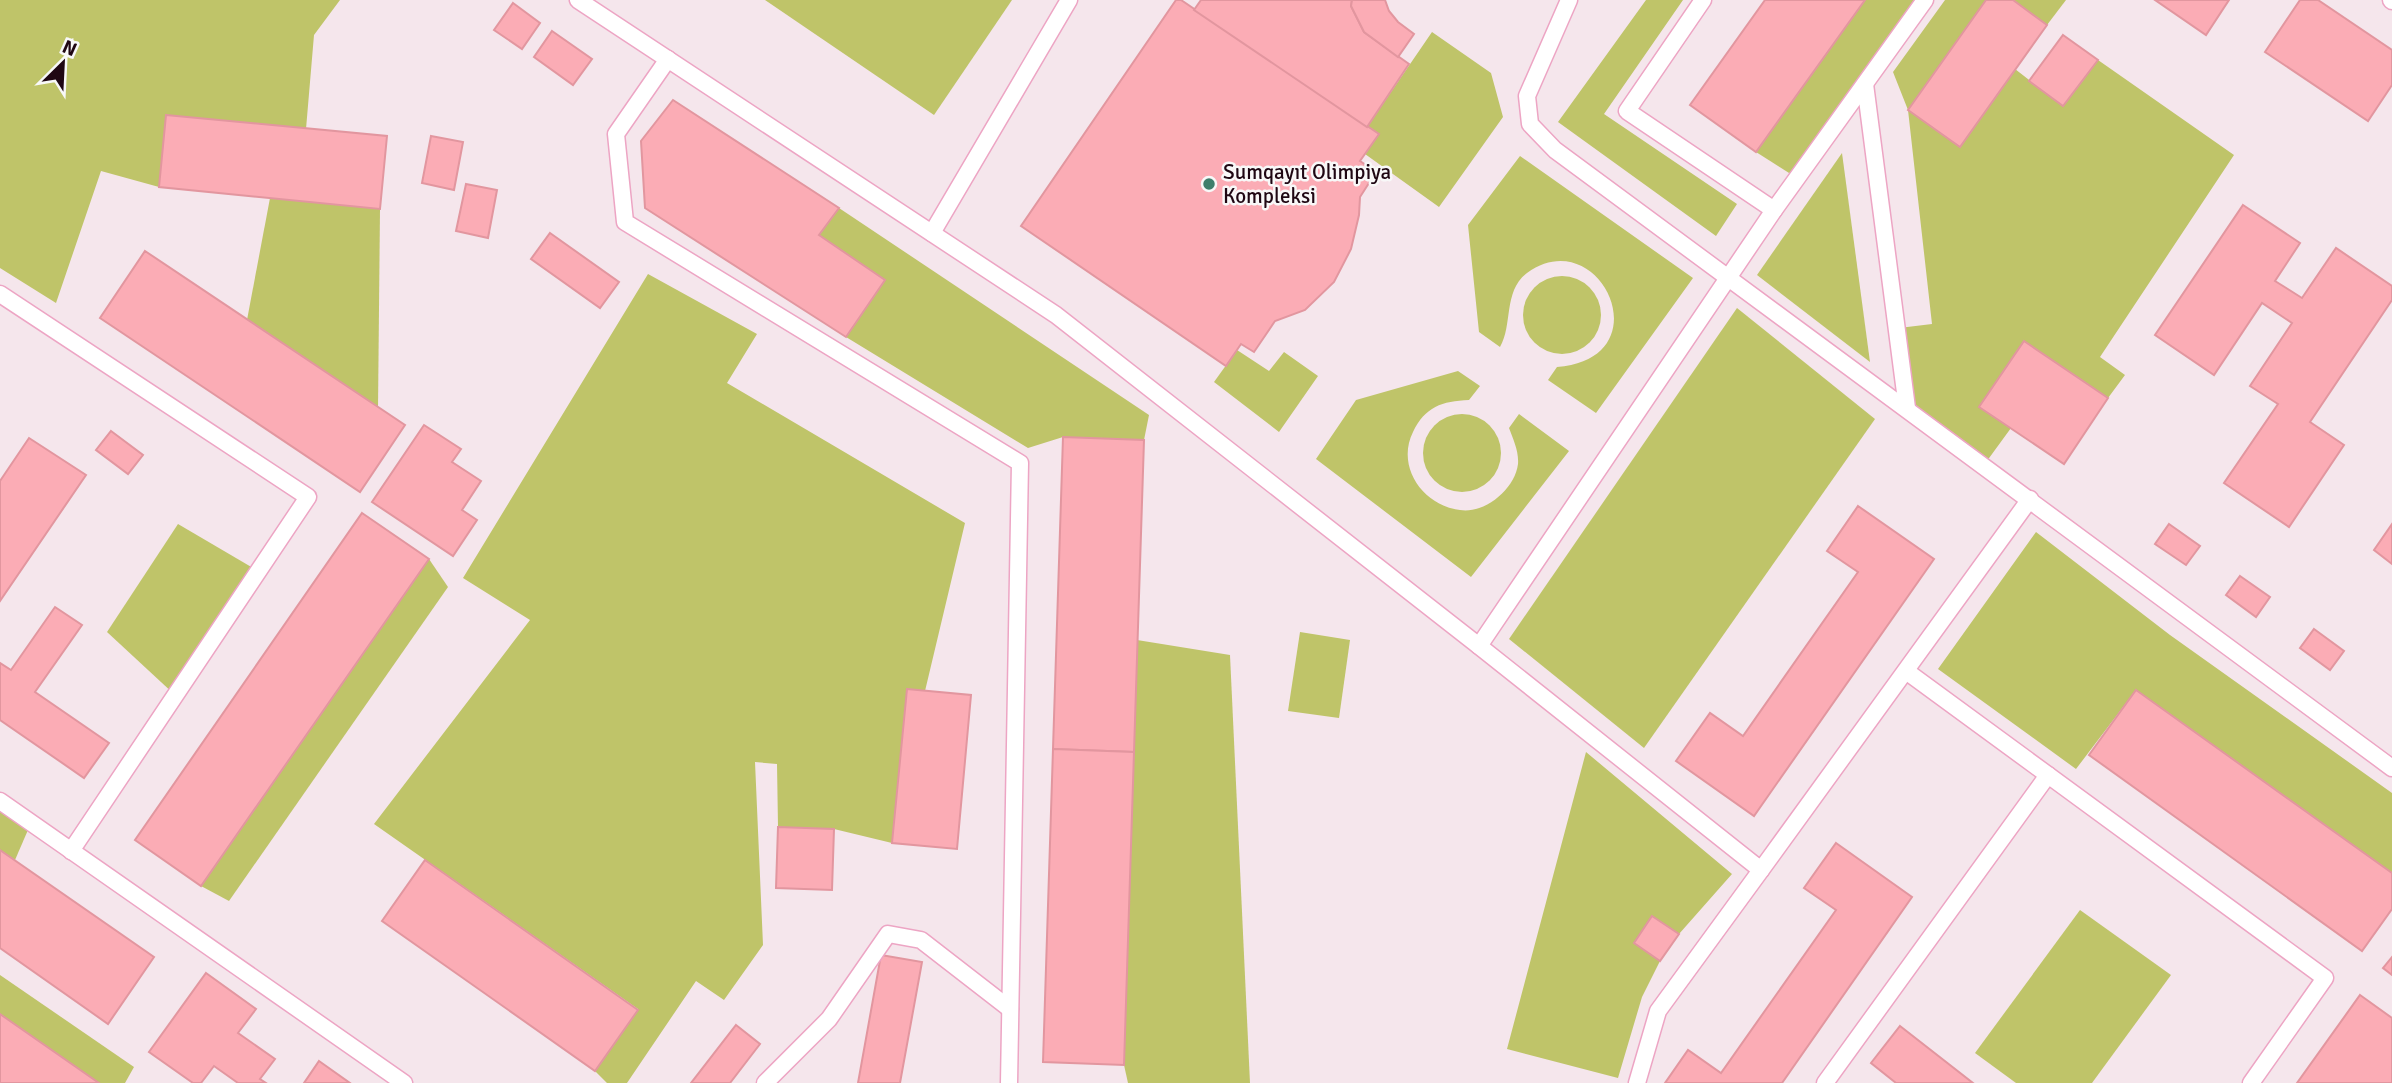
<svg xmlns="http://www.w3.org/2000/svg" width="2392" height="1083" viewBox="0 0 2392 1083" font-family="Signika,sans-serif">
<rect width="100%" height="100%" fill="#f5e6ec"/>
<g fill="#bfc469">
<path d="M0 0H340L314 35 306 129 166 115 159 187 101 171 56 303 0 268Z"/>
<path d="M765 0H1012L934 115Z"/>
<path d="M1646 0H1683L1604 114 1737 204 1716 236 1558 122Z"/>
<path d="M1865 0H1925L1797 178 1756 152Z"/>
<path d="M1945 0H1986L2015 69 2063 106 2098 60 2234 155 2100 357 2125 375 2108 398 2024 341 1980 406 2011 428 1984 465 1907 408 1899 328 1932 324 1908 110 1893 72Z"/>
<path d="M2013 0H2066L2047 25Z"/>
<path d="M1432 32 1491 73 1503 117 1439 207 1365 154 1378 134 1367 127Z"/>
<path d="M1842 153 1870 362 1757 275Z"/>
<path d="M1520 156 1693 278 1596 413 1548 380 1557 367C1665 358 1599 220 1527 273 1503 291 1513 325 1500 347L1479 332 1468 225Z"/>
<path d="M270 198 380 209 378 408 247 320Z"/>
<path d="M839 208 1149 415 1144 440 1063 437 1028 448 846 337 885 280 819 235Z"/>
<path d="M648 274 757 334 727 383 965 523 925 691 907 689 892 843 834 829 778 827 777 764 755 762 763 945 724 1000 696 981 627 1083H607L595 1071 638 1009 374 824 530 620 463 578Z"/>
<circle cx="1562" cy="315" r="39"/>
<path d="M1737 308 1875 419 1644 748 1509 639Z"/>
<path d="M1237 350 1269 371 1284 352 1318 376 1279 432 1214 382Z"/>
<path d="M1458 371 1480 386 1469 400C1442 401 1425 407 1413 432 1396 466 1422 505 1460 510 1485 514 1515 489 1518 464 1519 451 1513 439 1509 428L1519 414 1569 451 1471 577 1316 459 1356 400Z"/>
<circle cx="1462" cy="453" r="39"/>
<path d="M178 524 258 571 175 695 107 632Z"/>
<path d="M2036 532 2170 635 2392 793V873L2136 690 2076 769 1938 669Z"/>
<path d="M429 559 448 587 229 901 201 886Z"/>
<path d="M1300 632 1350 640 1339 718 1288 711Z"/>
<path d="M1137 640 1230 655 1250 1083H1128L1124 1065Z"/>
<path d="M1586 752 1732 874 1679 934 1652 916 1634 943 1660 961 1642 997 1618 1078 1507 1049Z"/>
<path d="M0 801 31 823 15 860 0 850Z"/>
<path d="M2080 910 2171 975 2092 1083H2016L1975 1053Z"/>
<path d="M0 975 134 1067 125 1083H99L0 1014Z"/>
</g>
<g fill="#fbacb5" stroke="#e2969f" stroke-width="2">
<path d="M1176 0H1181L1379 134 1360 161 1376 172 1360 197 1359 215 1351 249 1334 282 1305 310 1275 321 1254 352 1241 344 1226 366 1021 226Z"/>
<path d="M1201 0H1352L1351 6 1364 32 1409 64 1367 127 1194 10Z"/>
<path d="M1352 0H1385L1389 11 1398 22 1414 34 1398 57 1364 32 1351 6Z"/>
<path d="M1765 0H1865L1756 152 1690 105Z"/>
<path d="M1986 0H2013L2047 25 1960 147 1908 110Z"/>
<path d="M2155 0H2229L2206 35Z"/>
<path d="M2300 0H2318L2392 50V85L2368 121 2265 52Z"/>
<path d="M513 3 540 23 522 49 494 30Z"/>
<path d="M552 31 592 59 573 85 534 57Z"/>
<path d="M2063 35 2098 60 2063 106 2029 81Z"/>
<path d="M673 100 839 208 819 235 885 280 846 337 645 208 641 141Z"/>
<path d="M166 115 387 136 380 209 159 187Z"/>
<path d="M431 136 463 142 454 190 422 183Z"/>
<path d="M466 184 497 190 488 238 456 231Z"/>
<path d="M2243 205 2300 243 2275 281 2302 298 2336 248 2392 286V300L2310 422 2344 445 2289 527 2224 483 2278 404 2250 386 2292 323 2262 303 2214 375 2155 335Z"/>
<path d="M550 233 619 282 600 308 531 259Z"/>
<path d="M145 251 405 425 360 492 100 318Z"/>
<path d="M2024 341 2108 398 2064 464 1979 407Z"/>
<path d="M424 425 461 449 452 462 481 481 462 510 477 520 453 556 372 502Z"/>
<path d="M111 431 143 455 128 474 96 450Z"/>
<path d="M1063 437 1144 440 1134 752 1053 749Z"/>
<path d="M29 438 86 475 0 601V481Z"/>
<path d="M1858 506 1934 559 1754 816 1676 761 1710 713 1743 736 1858 572 1827 551Z"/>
<path d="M362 513 429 559 201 886 135 840Z"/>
<path d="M2169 524 2200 546 2186 565 2155 544Z"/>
<path d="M2392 524V564L2374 550Z"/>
<path d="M2240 576 2270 597 2256 617 2226 595Z"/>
<path d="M55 607 82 625 35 692 109 743 84 778 0 720V663L11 670Z"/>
<path d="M2314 629 2344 651 2330 670 2300 648Z"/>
<path d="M907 689 971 695 957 849 892 843Z"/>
<path d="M2136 690 2392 873V909L2362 951 2089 755Z"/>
<path d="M1053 749 1134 752 1124 1065 1043 1062Z"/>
<path d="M778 827 834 829 832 890 776 888Z"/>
<path d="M1836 843 1912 897 1782 1083H1665L1688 1050 1721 1073 1836 910 1804 888Z"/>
<path d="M0 850 154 957 108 1024 0 948Z"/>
<path d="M425 860 638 1010 595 1071 382 921Z"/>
<path d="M1652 916 1679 934 1660 961 1634 943Z"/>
<path d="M881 955 922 962 900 1083H858Z"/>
<path d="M2392 957V975L2383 968Z"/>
<path d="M206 973 256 1009 238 1033 275 1059 260 1079 266 1083H238L214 1066 201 1083H193L149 1052Z"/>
<path d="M2360 995 2392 1018V1083H2297Z"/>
<path d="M0 1014 99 1083H0Z"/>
<path d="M736 1025 760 1044 730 1083H691Z"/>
<path d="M1900 1026 1973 1083H1896L1871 1063Z"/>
<path d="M319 1061 350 1083H304Z"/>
</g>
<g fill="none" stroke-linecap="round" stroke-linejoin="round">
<g stroke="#eda5c4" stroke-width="19">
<g id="lane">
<path d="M578 0 1056 315 1479 646 1774 210 1925 0"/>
<path d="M1569 0 1527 96 1530 124 1555 150 2392 768"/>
<path d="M1703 0 1627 111 1774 210"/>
<path d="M2391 0 2392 1"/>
<path d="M668 59 616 134 625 222 1020 463 1009 1083"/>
<path d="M1865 84 1907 408"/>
<path d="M932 233 1069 0"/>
<path d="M0 294 308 497 71 851"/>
<path d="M1479 646 1761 870 2030 499"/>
<path d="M1906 671 2325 978 2251 1083"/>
<path d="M0 801 404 1083"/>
<path d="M765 1083 829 1019 888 934 921 940 1010 1009"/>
<path d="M1637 1083 1658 1011 1761 870"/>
<path d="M1825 1083 2048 775"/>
</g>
</g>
<use href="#lane" stroke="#fff" stroke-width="16"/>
</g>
<circle fill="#3f7e6b" stroke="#f8f8f8" stroke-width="2.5" cx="1209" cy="184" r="7"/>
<g text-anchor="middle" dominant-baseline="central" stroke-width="5" stroke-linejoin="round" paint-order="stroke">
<g font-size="21" fill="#1f0713" stroke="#f8f8f8" text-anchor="start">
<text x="1223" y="172">Sumqayıt Olimpiya<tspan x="1223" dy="24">Kompleksi</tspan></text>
</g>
</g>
<g transform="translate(63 63) rotate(24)" stroke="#f8f8f8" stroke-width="5" paint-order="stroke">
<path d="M0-5L12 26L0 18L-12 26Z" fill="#1f0713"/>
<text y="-10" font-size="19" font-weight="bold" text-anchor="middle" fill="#1f0713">N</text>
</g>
</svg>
